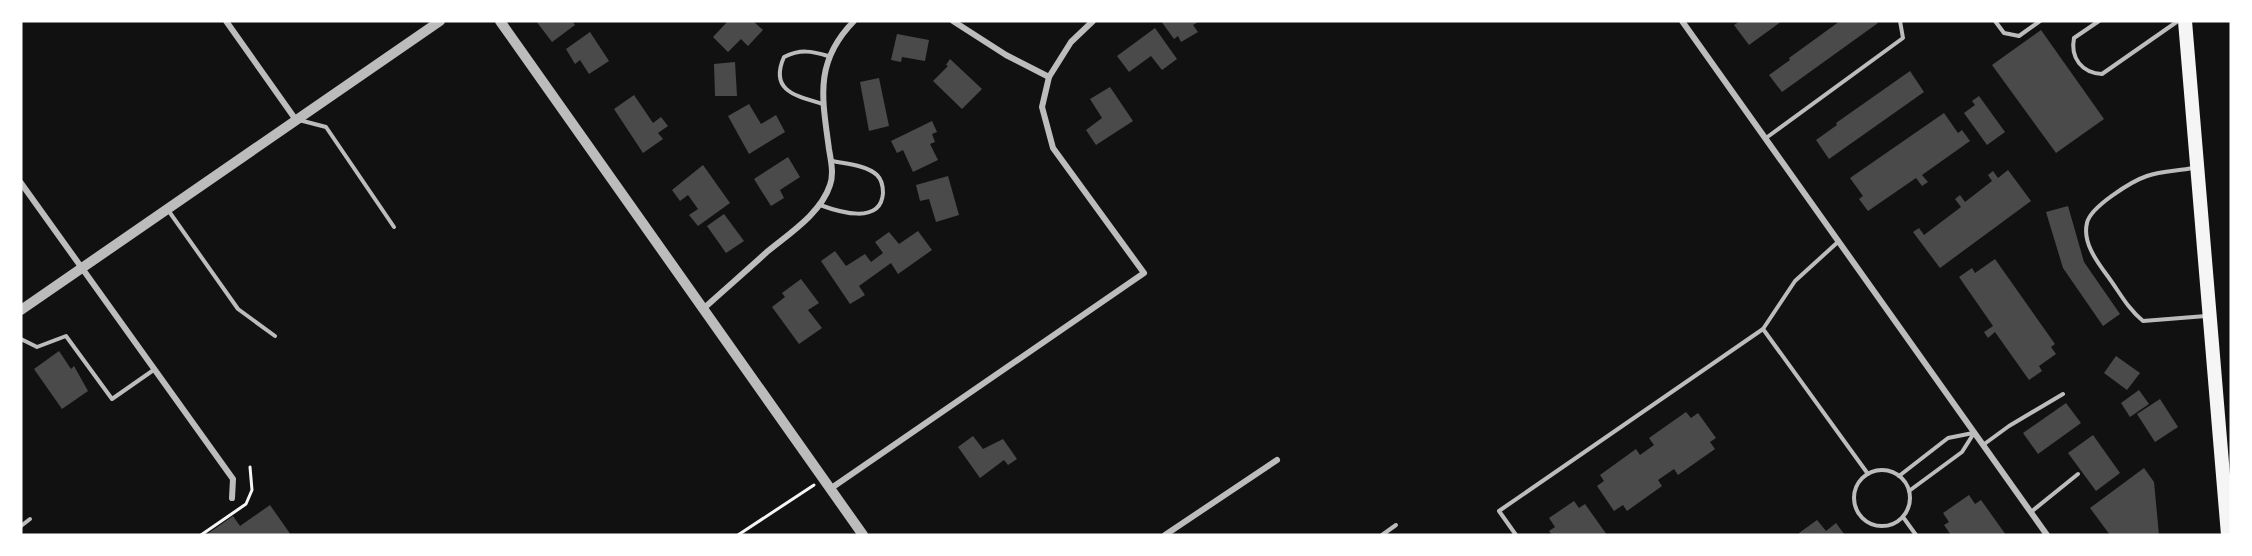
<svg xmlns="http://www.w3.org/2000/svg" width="2252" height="556" viewBox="0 0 2252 556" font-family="'PT Sans Narrow',sans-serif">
<rect width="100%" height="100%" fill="#111"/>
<g fill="#4a4a4a">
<path d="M536 21H572L575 25 552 42Z"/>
<path d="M728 21H753L763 30 748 46 741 39 728 52 713 37Z"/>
<path d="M1161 21H1200L1193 25 1198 32 1181 42 1178 36 1174 39Z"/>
<path d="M1740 21H1782L1749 45 1734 25Z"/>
<path d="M1840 21H1876L1878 23 1782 92 1769 75 1790 60 1789 58Z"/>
<path d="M1155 28 1177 59 1162 70 1151 56 1129 72 1117 56Z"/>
<path d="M2041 30 2104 119 2056 153 1992 65Z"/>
<path d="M590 32 609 61 589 74 580 60 575 64 566 49Z"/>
<path d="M897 34 929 40 925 61 902 57 901 62 891 60Z"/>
<path d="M950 59 982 89 962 109 933 81 948 66 946 65Z"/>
<path d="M735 62 737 96H715L714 64Z"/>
<path d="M1910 71 1924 92 1829 159 1816 140 1837 125 1836 123Z"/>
<path d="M879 78 889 126 869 131 860 82Z"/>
<path d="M1110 87 1133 121 1096 145 1086 130 1102 118 1090 99Z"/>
<path d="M634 95 653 123 661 117 668 126 658 133 663 139 643 153 614 109Z"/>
<path d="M1979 96 2005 132 1987 145 1964 113 1975 105 1972 101Z"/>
<path d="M749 104 761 124 776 115 785 132 749 154 728 116Z"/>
<path d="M1944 113 1958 133 1962 130 1970 141 1922 175 1928 182 1922 186 1916 178 1868 211 1859 199 1863 196 1850 178Z"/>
<path d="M932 121 937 132 932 134 935 142 930 144 938 160 913 172 903 150 897 153 891 141Z"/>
<path d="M788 157 800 177 780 190 784 198 771 206 754 179Z"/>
<path d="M703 165 730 203 698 226 689 215 698 209 688 195 680 201 672 190Z"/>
<path d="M2008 170 2031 201 1940 268 1913 232 1919 228 1924 235 1961 207 1955 199 1960 195 1965 202 1992 181 1988 175 1993 171 1998 178Z"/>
<path d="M948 176 959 215 936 222 929 199 920 201 916 185Z"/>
<path d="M2068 206 2084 262 2120 314 2103 326 2063 268 2046 212Z"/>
<path d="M724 214 744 241 726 253 707 226Z"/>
<path d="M918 231 932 250 898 274 891 263 859 286 865 295 850 304 821 261 835 251 846 266 865 254 871 262 883 253 875 242 889 232 899 244Z"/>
<path d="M1995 259 2055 344 2051 347 2056 354 2039 366 2042 371 2029 380 1995 332 1988 338 1984 332 1993 326 1959 277 1972 268 1975 273Z"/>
<path d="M801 279 819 303 808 310 822 328 799 344 772 307 785 297 782 293Z"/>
<path d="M59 351 71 369 74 366 88 391 62 409 34 369Z"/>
<path d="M2116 356 2140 373 2127 390 2104 373Z"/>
<path d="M2139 390 2149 404 2130 417 2121 403Z"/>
<path d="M2160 399 2178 427 2155 442 2137 414Z"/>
<path d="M2066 403 2081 423 2038 454 2023 433Z"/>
<path d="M1686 412 1691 418 1698 413 1716 438 1710 442 1715 449 1678 475 1674 469 1658 480 1662 486 1627 511 1623 505 1614 511 1597 486 1604 481 1600 475 1636 449 1640 455 1654 445 1649 438Z"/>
<path d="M2093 435 2120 473 2096 491 2068 453Z"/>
<path d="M973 436 983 449 1003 439 1017 459 1008 465 1004 460 980 478 958 447Z"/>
<path d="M2144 468 2154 482 2159 535H2110L2090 508Z"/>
<path d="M1969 495 1975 504 1981 500 2006 535H1951L1944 525 1949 522 1943 513Z"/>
<path d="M1574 501 1579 508 1585 504 1607 535H1552L1549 531 1555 527 1549 518Z"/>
<path d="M270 505 291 535H206L233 516 240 526Z"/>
<path d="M1817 520 1826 531 1836 523 1845 535H1800L1799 533Z"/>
</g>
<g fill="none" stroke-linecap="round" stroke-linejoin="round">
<g stroke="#f5f5f5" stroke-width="3">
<path d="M201 535 246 504 252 490 250 467"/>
<path d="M738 535 814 485"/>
</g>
<g stroke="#bcbcbc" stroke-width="4">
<path d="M1995 21 2004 33 2019 36 2040 21"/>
<path d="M2099 21 2074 38C2070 58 2082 73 2102 74L2178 21"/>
<path d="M823 104C796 96 769 91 784 57 800 49 812 51 828 56"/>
<path d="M299 120 326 127 394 227"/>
<path d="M1766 138 1903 38 1900 21"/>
<path d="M2193 168C2178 171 2161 171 2147 176 2132 181 2090 207 2087 223 2082 243 2098 263 2109 278 2120 293 2128 309 2143 321L2206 316"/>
<path d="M820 205C839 212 881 225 883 193 883 187 881 179 877 175 866 165 846 164 832 161"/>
<path d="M168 210 238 309 275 336"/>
<path d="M1763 329 1868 474"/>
<path d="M21 339 37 347 66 336 112 399 155 369"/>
<path d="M1983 445 2009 426 2063 394"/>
<circle cx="1882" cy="498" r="28"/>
<path d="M1899 476 1948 438 1973 433"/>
<path d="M1909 491 1962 452 1974 433"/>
<path d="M2031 512 2078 474"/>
<path d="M1903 517 1916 535"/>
<path d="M21 526 30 519"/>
<path d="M1382 535 1396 525"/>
<path d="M1516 535 1499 511 1763 329 1795 281 1839 241"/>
</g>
<g stroke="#bcbcbc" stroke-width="6">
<path d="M226 21 296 120"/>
<path d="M953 21 1006 55 1049 77"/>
<path d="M1682 21 2047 535"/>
<path d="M21 183 233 479 232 498"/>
<path d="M703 309C724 290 746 271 768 251 790 233 821 213 830 185 834 174 831 161 829 149 822 97 814 62 854 21"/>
<path d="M830 489 1144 273 1053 148 1042 107 1049 77 1071 42 1093 21"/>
<path d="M1165 535 1277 460"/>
</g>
<g stroke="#bcbcbc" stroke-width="10">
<path d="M500 21 863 535"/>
<path d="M21 310 440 21"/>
</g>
<path stroke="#f5f5f5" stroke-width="14" d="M2185 21 2228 535"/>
</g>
<rect width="2252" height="556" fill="none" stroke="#ffffff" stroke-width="45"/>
</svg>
